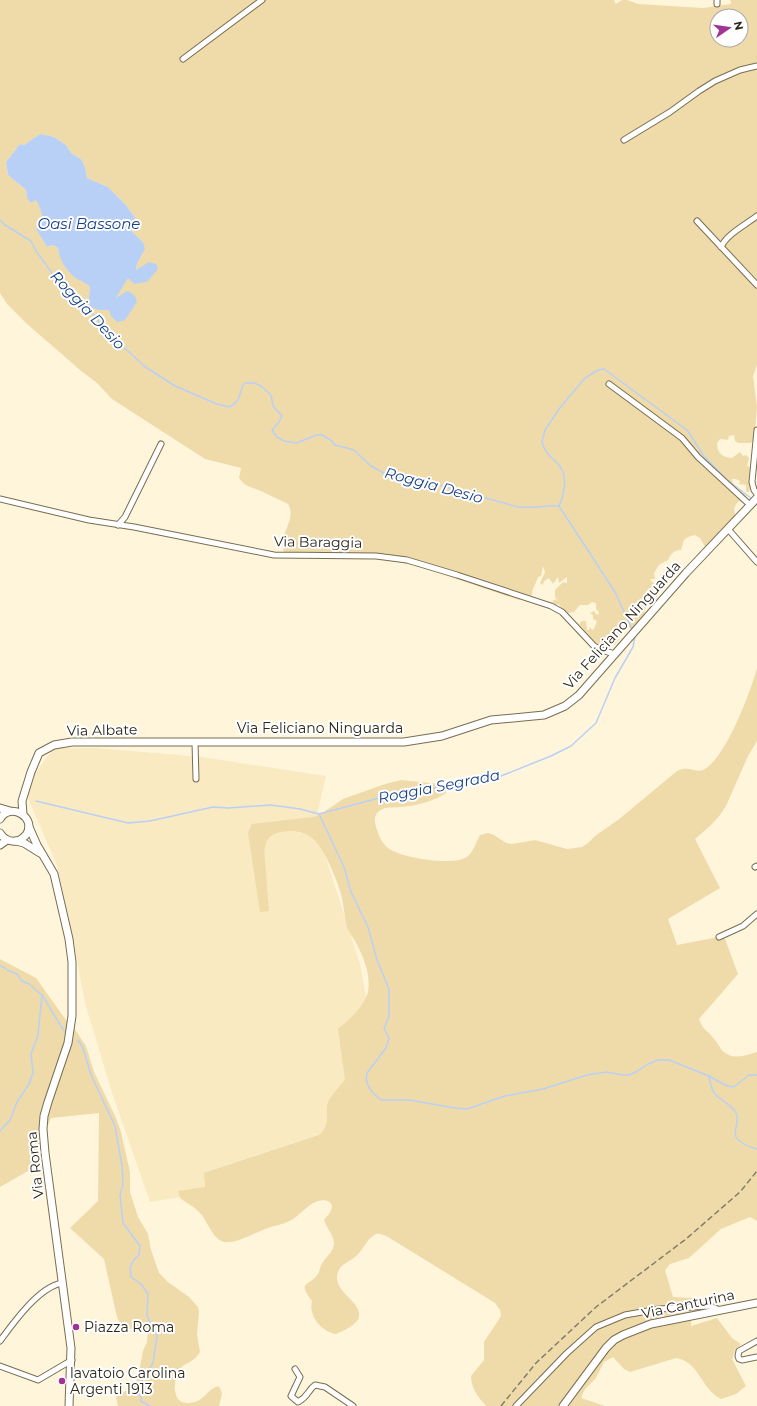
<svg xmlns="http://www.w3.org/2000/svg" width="757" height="1406" viewBox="0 0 757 1406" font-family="Montserrat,sans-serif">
<rect width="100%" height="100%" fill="#fff5db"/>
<path fill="#f9eac2" d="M54 748H96L202 757 326 776 315 824 360 964 373 1034 346 1149 276 1182 150 1202 112 1093 85 1003 69 919 57 865 27 796 34 775Z"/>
<g fill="#efdba9" fill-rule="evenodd">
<path d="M0 0H615L614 1 616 4 622 0H627L638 4 703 8 731 4V1L729 0H757V365L753 376 757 407 754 441 750 443H738L735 441 734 435 729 436 728 440 720 439 717 443C717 453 722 457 732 458L740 452 743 456 746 455 749 458 747 466 750 467 749 485 751 489H750L749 492H746V485L739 484 740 481 736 479H732L733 485 746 496 743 502 739 501C734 506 733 509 736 516L708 546 705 547 700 538 695 535 688 537 684 540 681 550C674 550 671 554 668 560L659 565 654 573 655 579H650L651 581 655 584 651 586 654 590 647 597 645 603 648 606 646 607 643 618 639 619 637 626 631 629 623 622 622 632 620 634V638L615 645 609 642 605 647 598 645 579 624 582 621H586L587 630H589L590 627 592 630 594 629 597 621 593 619V615L590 613 594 611 596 614 598 615 599 612 596 609V603L592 602 588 605H580L574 612 568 613 561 608 559 604 555 605 552 602 555 599 558 601 555 597V590L563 582 567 583V577L559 583 558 577 553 584 549 578 544 581 543 585 540 583 545 572 543 566 541 576 538 577C536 584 532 588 532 595L519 600 427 569 387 559 287 557C286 555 283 551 283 548 280 533 297 518 288 504L261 491 250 487 244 484 239 478 241 468 205 459 112 399 97 383 80 370 26 323 7 304 0 293ZM717 16H741V40H717ZM40 134 46 135 54 137 66 145 71 153 81 159 85 167 87 178 108 187 125 204 139 223 131 225 128 228 143 242V253L137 264 134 284 128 277 109 310H99L89 296 90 287C84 281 76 279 71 274 65 268 59 256 58 248L53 245 47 247 36 229C45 219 42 210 36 199L31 203 27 198 26 190 8 175 6 162 20 144 24 145Z"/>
<path d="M757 668V741L748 756 726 806 720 815 711 825 695 839 720 888 668 919 677 945 724 936 738 974 699 1019C704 1032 707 1029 714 1039 717 1042 719 1046 721 1049 731 1061 745 1056 757 1052V1221L750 1217 721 1229 689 1258 670 1264 665 1270 673 1297 692 1298 691 1326 717 1318 732 1338 741 1344 735 1350 732 1359 746 1386 736 1394 721 1399C700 1388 700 1362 676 1358L630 1372 624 1369 613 1357 604 1362 596 1378 585 1389 581 1398 605 1406H486C478 1397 471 1388 471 1376L484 1360V1342L501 1316 500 1310 495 1303 388 1237C384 1235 379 1233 376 1234 366 1239 363 1251 355 1257 350 1261 344 1263 340 1268 337 1273 336 1278 338 1283 341 1294 361 1304 359 1316 358 1325 343 1331 336 1334 321 1332 308 1315 312 1301 296 1281 310 1286 318 1274 320 1270 320 1266 323 1262 327 1256 334 1251 334 1243 334 1235 326 1228 324 1220 326 1217 330 1214 331 1210 335 1201 324 1199 318 1201 308 1204 302 1213 293 1219 284 1225 275 1225 265 1229 255 1233 235 1244 224 1242 212 1239 208 1221 199 1212 194 1206 186 1203 180 1198L178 1191 205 1187 204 1173 319 1135C333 1124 323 1110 329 1100 333 1093 340 1086 345 1080L338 1029C349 1020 364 1007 368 992 371 976 364 957 356 943 354 938 349 933 347 927 344 916 344 905 341 894 338 883 327 856 320 847 313 836 304 831 290 831 260 832 264 849 266 872 267 885 268 898 269 911L260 912 248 833 252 824 313 817 321 814 343 799 385 784 401 780 440 784 446 788V793C433 802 415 806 400 807 393 808 385 806 379 811 374 815 374 821 376 827 379 836 382 845 391 850 405 858 455 867 468 856 474 851 476 842 480 835L488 833 494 835 506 843 512 844 535 840 567 849 582 847 588 843 595 836 618 820 677 771C689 765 695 773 703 770 725 760 751 691 757 668Z"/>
<path d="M0 959 36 978 66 1020 72 1025 86 1046 94 1072 116 1118 121 1132 130 1172V1192L138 1217 148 1234 151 1250 159 1273 168 1282 189 1297 198 1307 199 1312 197 1334 200 1352C192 1367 176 1360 175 1385 174 1390 176 1397 179 1400 183 1404 190 1403 195 1402 204 1400 208 1389 218 1386L220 1388 222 1394 219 1406H118L116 1397 130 1388 136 1381 138 1377 143 1351 147 1342 148 1332C137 1330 121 1330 117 1317L104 1259 70 1228 98 1201 99 1113 51 1118 28 1171 0 1187Z"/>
</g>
<path fill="#b9d0f6" d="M40 134 46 135 54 137 66 145 71 153 81 159 85 167 87 178 108 187 125 204 139 223 136 229 131 225 128 228 143 242 145 249 137 264 136 270 149 262 156 264 158 269 147 282 134 284 128 278 116 298 127 291C133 293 136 296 137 302L125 320 117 322 111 316 109 310H99L90 307 89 296 90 287C84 281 76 280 71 274 64 267 59 258 58 248L53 245 47 247 36 229C45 219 42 210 36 200L31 203 27 198 26 190 8 175 6 162 20 144 24 145Z"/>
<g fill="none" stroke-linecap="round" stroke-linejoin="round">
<g stroke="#b9d0f6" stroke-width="1.5">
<path d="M0 220 5 225 31 241 36 251 52 273 70 294 96 317 106 334 127 350 144 366 175 386 217 404 229 407 233 405 238 400 243 385 246 383H254L261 386 271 395 273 406 282 416 279 422 272 430 277 437 284 441 296 443 317 435H322L332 441 335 445 354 450 371 466 386 474 443 486 518 507C532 509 545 505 558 506"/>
<path d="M559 506 615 592 633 631"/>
<path d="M559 506C564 496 567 480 562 470 559 463 552 459 547 453 545 450 543 446 542 442L545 430 559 409 585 378 598 370 604 369 687 430 704 456 726 479 752 499"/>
<path d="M36 801 128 823 150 821 213 807 228 808 271 805 300 809 319 814 383 797 501 776 551 756 571 746 596 723 615 678 633 647 635 636"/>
<path d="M319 814 344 867 351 892 368 927 377 960 389 989V1016L384 1029 389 1038 386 1048 367 1073C364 1086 372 1092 381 1100H409L455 1108 467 1109 505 1096 543 1089 587 1075 606 1072 623 1075H629L636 1072 648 1064 658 1060H669L709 1076 725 1085 732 1087 735 1086 749 1075H757"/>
<path d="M0 965 9 971 17 974 22 981 29 984 42 995 64 1031"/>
<path d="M78 1040 83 1048 91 1075 115 1126 122 1166 123 1184 120 1195 123 1223 140 1246 139 1255 133 1261 130 1268 131 1277 141 1284 148 1294 147 1316 157 1336 153 1363 144 1378 134 1391 135 1393 141 1396V1401L150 1406"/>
<path d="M709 1076C710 1082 711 1089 715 1094 721 1101 731 1104 736 1113 740 1121 733 1131 736 1137 740 1144 750 1147 757 1149"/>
<path d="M0 1131 10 1120 17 1102 29 1084 33 1073 31 1054 38 1035 42 995"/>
</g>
<g stroke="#786d50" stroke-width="7">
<g id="street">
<path d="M717 0V4"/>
<path d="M183 59 262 0"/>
<path d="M624 140 670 112 699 91 715 81 740 70 757 66"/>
<path d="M697 221 757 285"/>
<path d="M721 247C727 234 745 225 757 216"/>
<path d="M609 384 682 438 698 457 750 505"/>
<path d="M757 430 752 482 754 490 757 494"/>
<path d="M0 499 89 520 134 527 274 555 376 556 407 560 457 575 551 606 562 612 594 646 601 650 615 654"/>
<path d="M118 525 125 517 161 444"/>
<path d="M728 529 757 562"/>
<path d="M195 742 196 779"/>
<path d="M755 867 757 866"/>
<path d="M719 937 743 926 757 914"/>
<path d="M0 1341C14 1322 39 1287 62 1283"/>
<path d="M757 1341 739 1351 738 1356 739 1359 742 1360 757 1357"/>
<path d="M0 1366 38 1380 72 1360"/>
<path d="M295 1369 300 1377 291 1396 298 1402C309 1396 307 1391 315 1385L325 1387 353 1406"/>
<path d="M516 1406 567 1353 596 1327 625 1315 659 1309 710 1306 720 1310"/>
</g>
</g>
<g stroke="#786d50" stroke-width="9">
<g id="secondary">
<path d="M0 808 10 811"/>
<path d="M23 814 22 801 31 772 39 753 54 745 72 742H404L442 736 491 720 544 715 565 706 579 695 686 573 757 498"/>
<path d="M0 819C10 801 38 818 26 835 23 838 20 841 16 841 9 842 3 838 0 833"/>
<path d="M29 827 37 845 54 874 69 939 72 962V1016L68 1043 48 1102 44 1116 43 1129 45 1153 71 1348 69 1406"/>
<path d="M16 841 24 843 40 853"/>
<path d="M0 845 7 840"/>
<path d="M563 1406 606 1348 614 1340 623 1335 651 1324 757 1303"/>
</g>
</g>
<use href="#street" stroke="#fff" stroke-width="5"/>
<use href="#secondary" stroke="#fff" stroke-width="7"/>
<path stroke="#857d6c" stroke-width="1.5" stroke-dasharray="6 3" stroke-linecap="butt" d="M501 1406 536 1363 596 1307 686 1239 740 1192 757 1171"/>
</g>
<g fill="#a03393" stroke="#fff" stroke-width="1.5">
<circle cx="76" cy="1327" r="4"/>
<circle cx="62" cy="1381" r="4"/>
</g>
<g text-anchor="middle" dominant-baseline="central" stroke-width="4" stroke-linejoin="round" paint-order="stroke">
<g font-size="14" fill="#2c271b" stroke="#fff">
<text transform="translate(318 542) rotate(1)">Via Baraggia</text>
<text transform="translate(622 625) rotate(-48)">Via Feliciano Ninguarda</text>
<text x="320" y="728">Via Feliciano Ninguarda</text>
<text transform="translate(102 730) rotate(-1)">Via Albate</text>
<text transform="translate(35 1165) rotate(-96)">Via Roma</text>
<text transform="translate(688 1304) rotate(-12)">Via Canturina</text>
</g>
<g font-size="14" fill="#2c271b" stroke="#fff" text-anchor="start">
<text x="84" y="1327">Piazza Roma</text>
<text x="70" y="1373">lavatoio Carolina<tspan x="70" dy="16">Argenti 1913</tspan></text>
</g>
<g font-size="15" font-style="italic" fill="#164189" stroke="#fff">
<text x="89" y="223">Oasi Bassone</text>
<text transform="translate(88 310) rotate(47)">Roggia Desio</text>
<text transform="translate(434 485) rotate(15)">Roggia Desio</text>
<text transform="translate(439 786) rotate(-11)">Roggia Segrada</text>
</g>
</g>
<g transform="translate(729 28) rotate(77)"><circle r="19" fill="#ffffff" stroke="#aba9a4"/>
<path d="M0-3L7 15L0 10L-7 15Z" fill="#a03393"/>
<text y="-6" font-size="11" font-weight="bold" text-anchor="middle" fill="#2c271b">N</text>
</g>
</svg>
